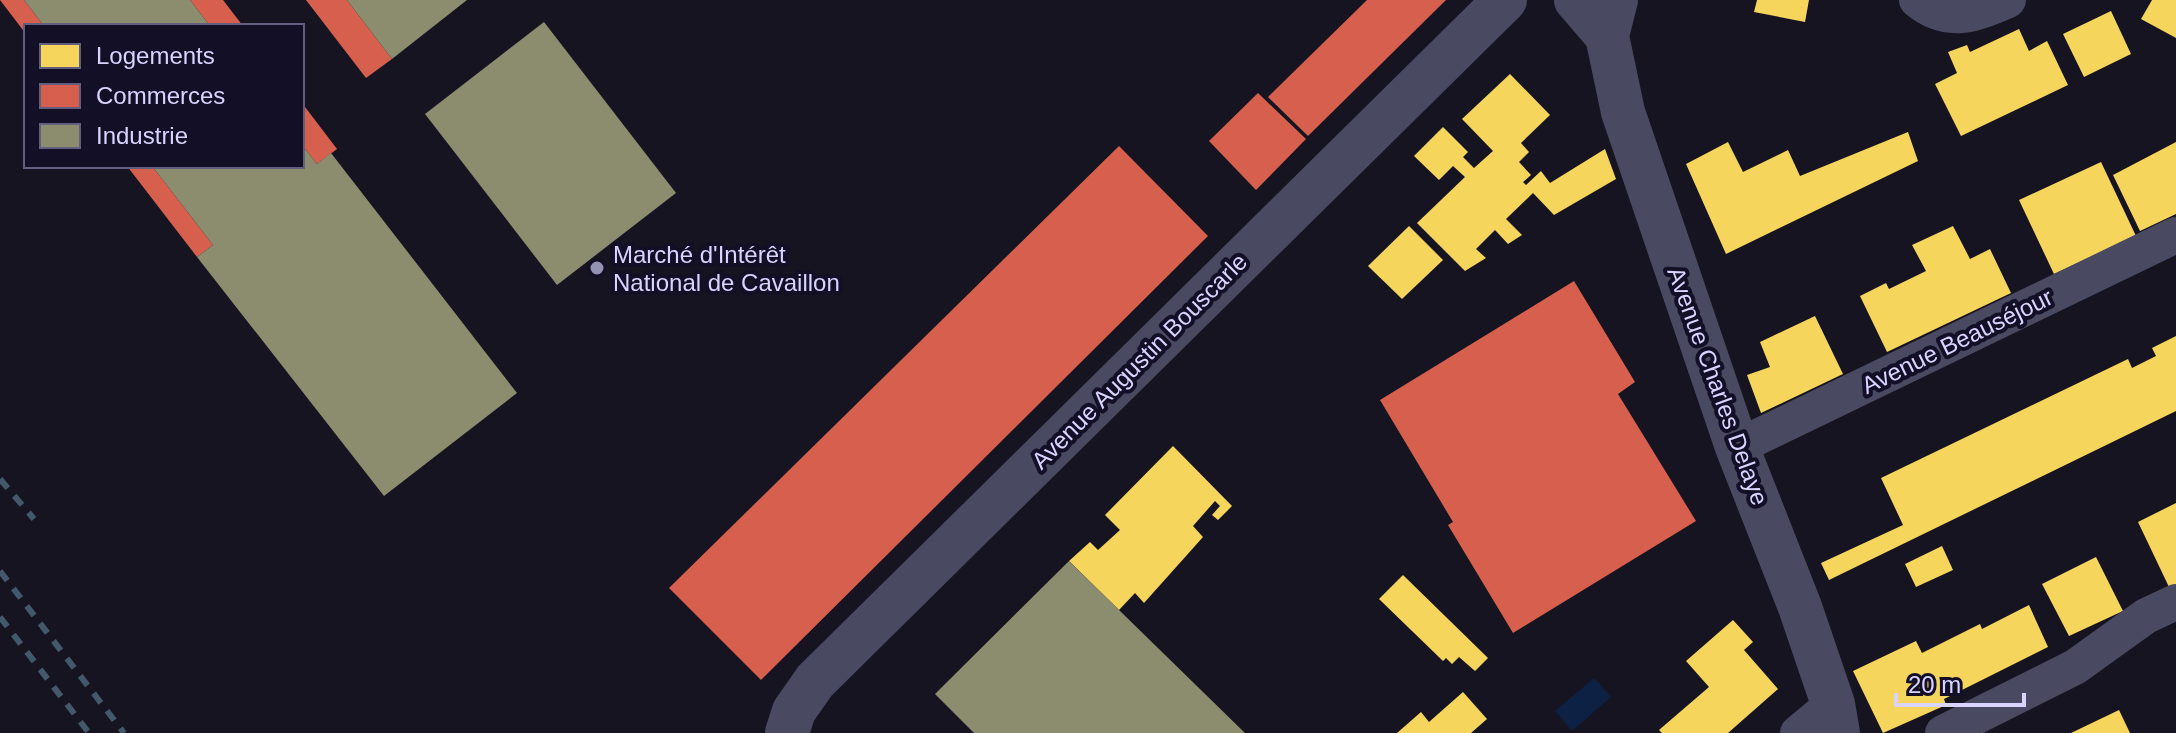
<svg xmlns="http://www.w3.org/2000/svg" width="2176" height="733" viewBox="0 0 2176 733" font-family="Helvetica,sans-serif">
<rect width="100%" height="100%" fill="#161421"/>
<path fill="#0d2144" d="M1594 678 1611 697 1572 731 1555 711Z"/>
<g fill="#f6d55c">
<path d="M1757 0H1809L1805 22 1754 12Z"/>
<path d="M2152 0H2176V38L2141 19Z"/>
<path d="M2111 11 2131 54 2084 77 2063 34Z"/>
<path d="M2019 29 2029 51 2047 41 2068 85 1961 136 1935 84 1957 73 1948 52 1967 45 1970 52Z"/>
<path d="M1510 74 1550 115 1521 143 1529 152 1519 162 1531 175 1523 182 1526 185 1541 171 1550 183 1605 149 1616 179 1554 215 1533 193 1506 219 1522 235 1508 244 1495 230 1476 249 1486 258 1465 271 1417 223 1465 177 1453 166 1439 180 1414 156 1443 127 1468 152 1463 157 1474 168 1493 151 1462 119Z"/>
<path d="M1908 132 1918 161 1726 254 1686 164 1728 142 1743 172 1788 150 1800 176Z"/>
<path d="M2176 142V214L2140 231 2113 175Z"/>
<path d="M2101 162 2136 236 2054 274 2019 200Z"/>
<path d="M1409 226 1443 260 1402 299 1368 266Z"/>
<path d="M1953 226 1970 259 1990 249 2011 293 1887 352 1860 296 1886 283 1889 289 1926 271 1912 245Z"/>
<path d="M1815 316 1843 374 1761 413 1747 375 1770 367 1760 342Z"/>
<path d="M2176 336V411L1829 580 1821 563 1903 525 1881 478 2128 359 2132 368 2156 356 2152 348Z"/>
<path d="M1173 446 1232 506 1218 520 1212 515 1220 506 1215 501 1193 526 1203 537 1144 603 1135 593 1119 610 1069 561 1090 542 1098 550 1120 530 1105 515Z"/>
<path d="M2176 503V584L2169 587 2138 522Z"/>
<path d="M1942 546 1953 570 1916 587 1905 564Z"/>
<path d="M2096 557 2123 611 2069 636 2042 584Z"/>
<path d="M1403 575 1488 658 1475 671 1459 657 1452 664 1446 658 1443 661 1379 599Z"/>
<path d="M2029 605 2048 647 1944 699 1946 705 1883 733 1853 671 1916 641 1922 653 1980 624 1982 629Z"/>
<path d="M1733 620 1753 642 1744 650 1778 689 1728 733H1662L1659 730 1709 687 1686 661Z"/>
<path d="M1463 692 1487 719 1471 733H1397L1421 712 1429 722Z"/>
<path d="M2119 710 2130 733H2071Z"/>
</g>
<g fill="#d6604d">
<path d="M0 0H24L44 26H26V34Z"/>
<path d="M190 0H223L243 26H210Z"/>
<path d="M306 0H347L392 59 366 78Z"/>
<path d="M1367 0H1446L1308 136 1268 97Z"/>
<path d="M1258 93 1306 139 1256 190 1209 141Z"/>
<path d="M302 103 337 149 317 164 302 145Z"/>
<path d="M1119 146 1208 236 761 680 669 588Z"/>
<path d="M127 166H152L213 245 197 257Z"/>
<path d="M1574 281 1635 382 1618 394 1696 521 1513 633 1448 525 1453 522 1380 400Z"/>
</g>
<g fill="#8c8c6e">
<path d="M24 0H190L210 26H44Z"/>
<path d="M347 0H467L392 59Z"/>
<path d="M544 22 676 193 557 285 425 114Z"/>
<path d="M302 145 317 164 331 153 517 393 384 496 197 257 213 245 152 166H302Z"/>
<path d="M1069 561 1119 610 1245 733H974L935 694Z"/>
</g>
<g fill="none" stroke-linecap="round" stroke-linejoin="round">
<g stroke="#4a4962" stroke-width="36">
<path d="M1917 0C1947 25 1975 15 2008 0"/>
<path d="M1737 447 2176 235"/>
<path d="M1798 733 1833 704"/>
<path d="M1943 733 2075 667 2146 616 2176 602"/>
</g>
<g stroke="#4a4962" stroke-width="44">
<path d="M1576 0 1607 36"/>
<path d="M1616 0 1607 36 1623 112 1737 447 1800 607 1833 704 1838 733"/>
<path d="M787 733 794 711 815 681 1505 0"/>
</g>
<g stroke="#43596b" stroke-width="6" stroke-dasharray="12 10" stroke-linecap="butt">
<path d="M0 479 34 519"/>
<path d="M0 571 124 733"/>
<path d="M0 617 89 733"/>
</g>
</g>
<circle fill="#9591b1" stroke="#130f26" stroke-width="3" cx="597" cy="268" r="8"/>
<g text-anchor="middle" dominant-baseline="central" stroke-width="8" stroke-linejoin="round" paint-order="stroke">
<g font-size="24" fill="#d9d4ff" stroke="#130f26" text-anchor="start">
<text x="613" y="254">Marché d'Intérêt<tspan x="613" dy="28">National de Cavaillon</tspan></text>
</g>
<g font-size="24" fill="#d9d4ff" stroke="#130f26">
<text transform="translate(1957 341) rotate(-26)">Avenue Beauséjour</text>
<text transform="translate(1139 361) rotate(-45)">Avenue Augustin Bouscarle</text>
<text transform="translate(1718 386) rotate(70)">Avenue Charles Delaye</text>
</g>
</g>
<rect x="24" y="24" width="280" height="144" fill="#130f26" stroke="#625e7d" stroke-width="2"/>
<rect x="40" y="44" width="40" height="24" fill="#f6d55c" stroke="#625e7d" stroke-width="2"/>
<text x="96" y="64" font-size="24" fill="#d9d4ff">Logements</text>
<rect x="40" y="84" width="40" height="24" fill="#d6604d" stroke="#625e7d" stroke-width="2"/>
<text x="96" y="104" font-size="24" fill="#d9d4ff">Commerces</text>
<rect x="40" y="124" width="40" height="24" fill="#8c8c6e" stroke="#625e7d" stroke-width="2"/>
<text x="96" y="144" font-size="24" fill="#d9d4ff">Industrie</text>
<path d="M1896 693v12h128v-12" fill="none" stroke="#d9d4ff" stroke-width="4"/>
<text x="1908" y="693" font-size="24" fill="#d9d4ff" stroke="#130f26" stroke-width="6" paint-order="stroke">20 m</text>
</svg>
